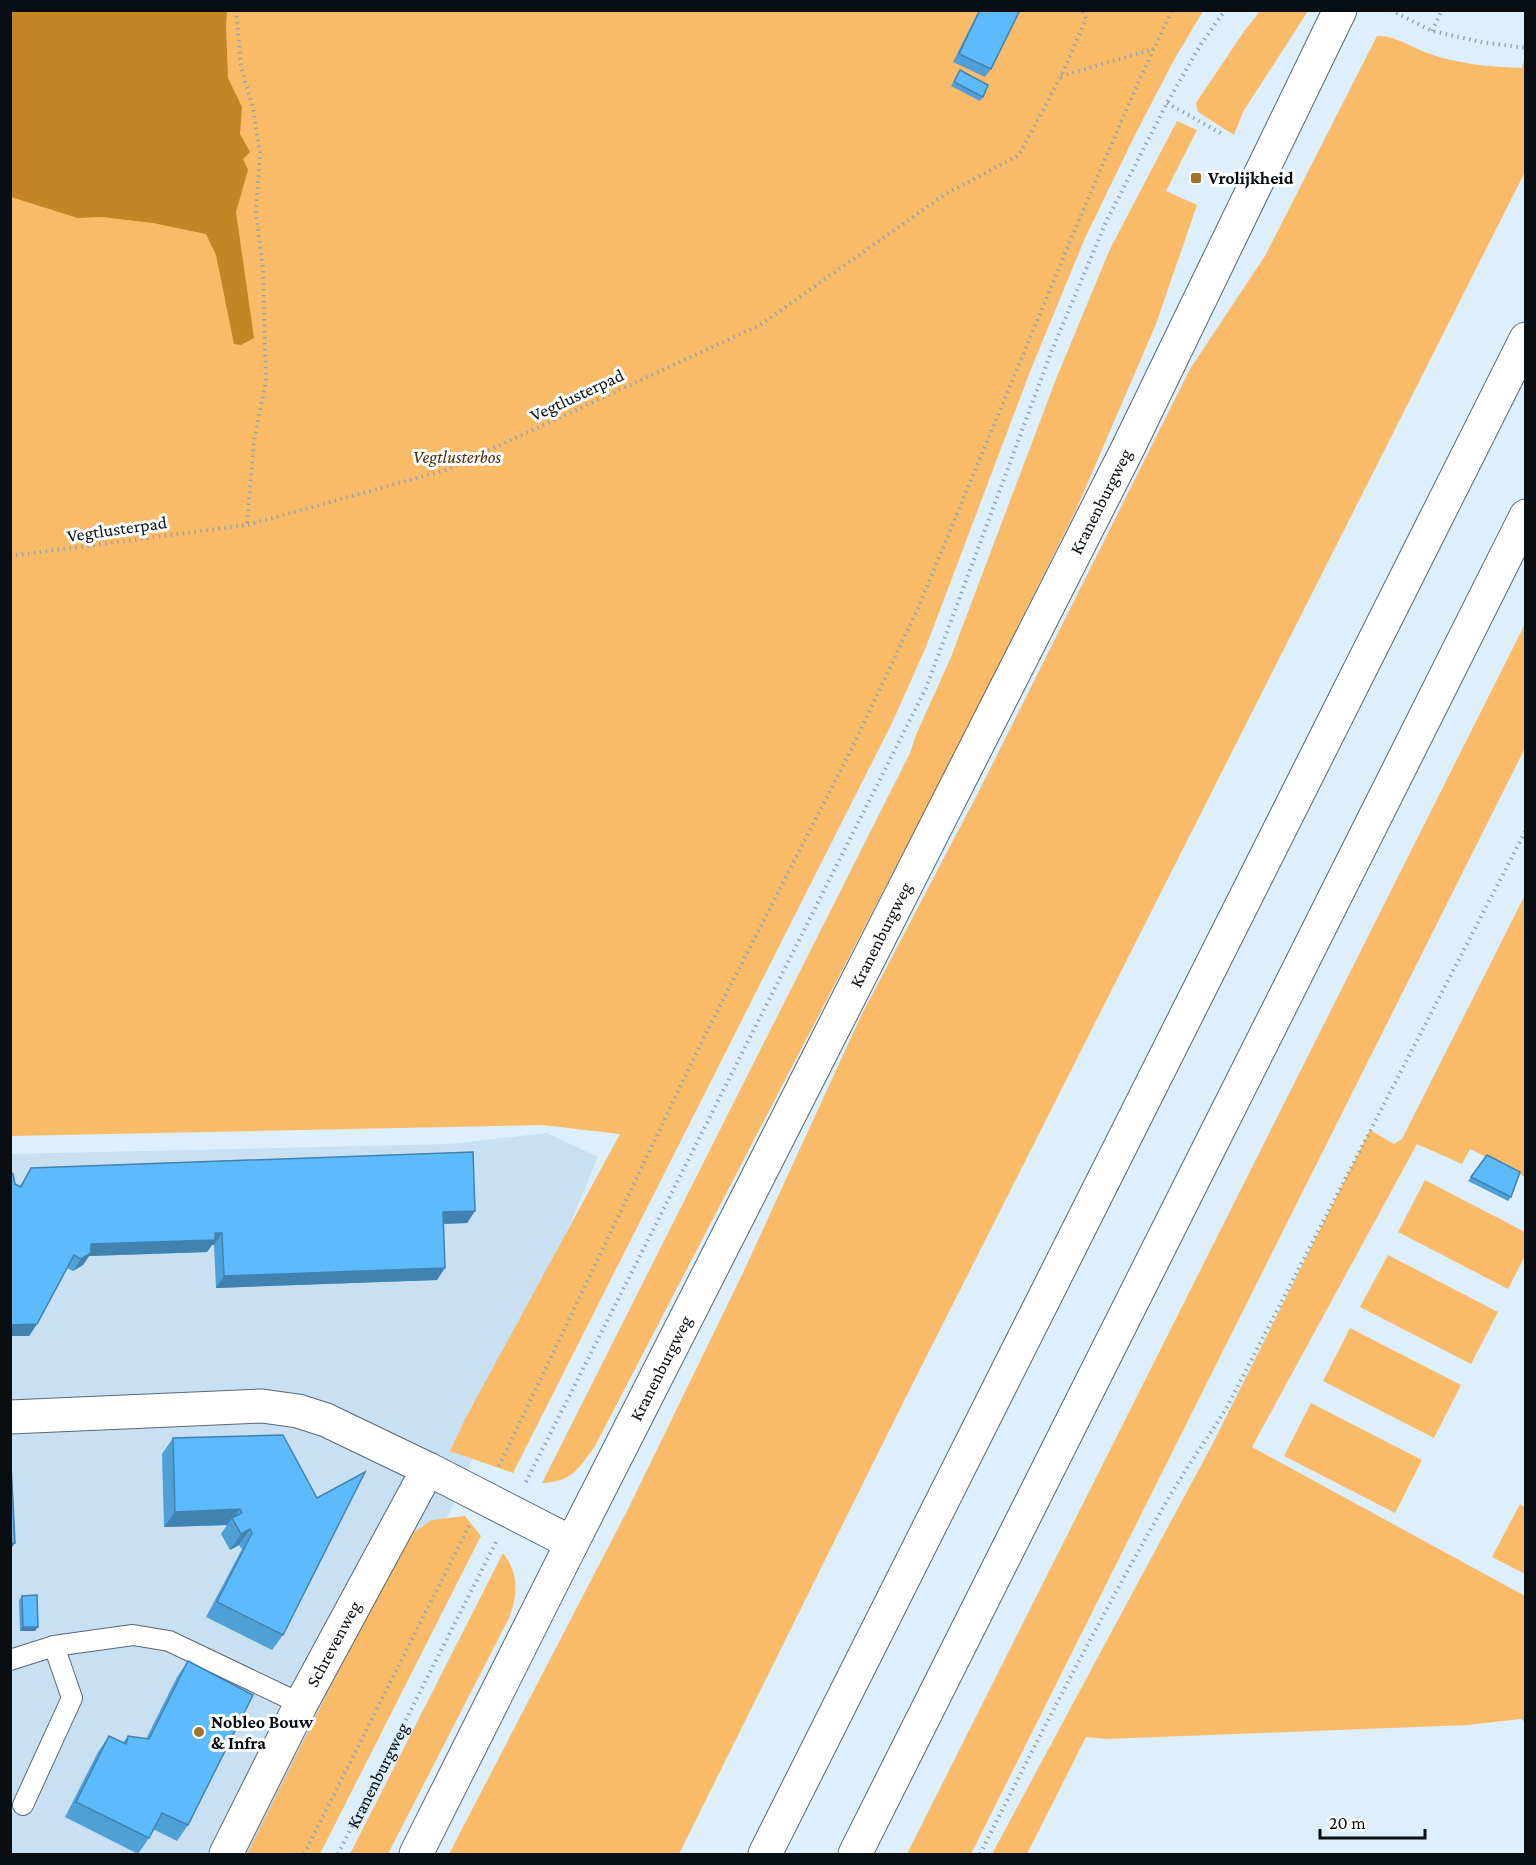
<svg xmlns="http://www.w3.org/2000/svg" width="1536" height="1865" viewBox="0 0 1536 1865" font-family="'Crimson Pro',serif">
<rect width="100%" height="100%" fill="#ddeffc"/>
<path fill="#c9e0f3" d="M547 1133 598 1157 453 1505 284 1854H11L10 1154 449 1144Z"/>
<g fill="#f9bb67">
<path d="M10 11H1203L1174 60 1135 135 1085 238 1031 369 926 647 892 723 513 1473 450 1451 464 1421 620 1134 542 1125 11 1136Z"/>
<path d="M1260 11H1308L1243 112 1234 135 1198 112 1196 103 1245 30Z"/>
<path d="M1377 36C1395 35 1412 48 1430 54 1459 64 1491 67 1522 68L1525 55V172L905 1399 679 1854H449L628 1509 741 1277 861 1016 979 791 1190 369 1265 256Z"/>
<path d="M1177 121 1197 130 1166 191 1197 205 1156 324 1076 510 945 772 595 1446C579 1468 572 1482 542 1483L910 753 916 735 951 657 1056 379 1110 249Z"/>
<path d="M1525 624V748L971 1854H907Z"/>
<path d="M1525 895V1177L1470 1149 1462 1164 1417 1144 1252 1447 1525 1596V1722L1521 1719 1467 1725 1107 1739 1086 1737 1027 1854H992L1212 1445 1370 1130 1394 1144 1402 1139Z"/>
<path d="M1425 1180 1525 1232V1256L1508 1289 1398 1232Z"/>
<path d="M1388 1255 1498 1312 1471 1364 1360 1307Z"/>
<path d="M1350 1328 1461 1385 1434 1438 1323 1381Z"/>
<path d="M1311 1403 1422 1460 1395 1513 1284 1456Z"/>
<path d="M1520 1504 1525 1507V1574L1492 1557Z"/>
<path d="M465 1516 481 1536 320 1854H247L404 1539 432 1520Z"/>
<path d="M503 1553C519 1573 518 1595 509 1618L388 1854H350Z"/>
</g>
<path fill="#c38525" d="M11 10 227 11 226 27 228 78 242 107 240 134 250 152 243 159 248 170 236 212 254 338 241 345 234 344 216 255 206 234 153 223 102 217 78 218 11 197Z"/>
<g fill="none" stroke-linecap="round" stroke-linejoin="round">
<g stroke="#586773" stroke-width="22">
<g id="service">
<path d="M54 1646 133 1635 169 1641 301 1704"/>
<path d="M10 1660 54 1646 72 1698 23 1805"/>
</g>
</g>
<g stroke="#586773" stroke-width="35">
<g id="minor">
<path d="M10 1417 262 1406 298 1411 326 1420 428 1469 572 1543"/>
<path id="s2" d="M226 1854 301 1704 428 1469"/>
</g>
</g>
<g stroke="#586773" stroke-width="35">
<g id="secondary">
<path id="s3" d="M416 1854 572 1543 1127 450 1340 10"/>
</g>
</g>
<g stroke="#586773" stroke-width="35">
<g id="motorway">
<path d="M765 1854 1526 339"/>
<path d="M855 1854 1526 516"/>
</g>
</g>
<g stroke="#96a4ae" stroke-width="4" stroke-dasharray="1.5 4.5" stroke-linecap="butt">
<path d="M236 10 241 67 253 108 260 152 256 213 263 270 266 381 254 440 247 525"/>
<path d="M1391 10 1432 31 1481 42 1526 48"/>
<path d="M1432 31 1442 10"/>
<path d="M1061 76 1154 49"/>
<path d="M1167 103 1224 135"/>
<path d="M10 556 247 525 446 470 760 325 944 195 1019 155 1061 76 1086 19 1082 10"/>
<path d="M499 1466 704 1037 852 748 918 608 1081 215 1138 83 1172 10"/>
<path d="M526 1482 926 688 1052 350 1106 222 1167 103 1201 44 1225 10"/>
<path d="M304 1854 469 1526"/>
<path id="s1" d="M338 1854 496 1542"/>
<path d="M980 1854C1040 1735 1101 1615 1168 1499 1186 1468 1208 1438 1227 1407L1526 830"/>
</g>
<use href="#service" stroke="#fff" stroke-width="20"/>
<use href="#minor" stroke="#fff" stroke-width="33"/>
<use href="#secondary" stroke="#fff" stroke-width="33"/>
<use href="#motorway" stroke="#fff" stroke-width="33"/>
</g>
<g fill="#50a0d8">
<path d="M979 10H1020L991 69 985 77 953 62Z"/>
<path d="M960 70 983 97 980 101 951 86Z"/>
<path d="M1487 1155 1511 1197 1508 1201 1468 1181Z"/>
<path d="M31 1168 475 1211 467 1223 444 1224 437 1280 216 1288 214 1245H212L207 1252 89 1256 83 1265 73 1271 67 1268 37 1324 29 1336H10V1171L15 1184 20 1186Z"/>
<path d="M283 1435V1635L272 1650 206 1617 242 1549 239 1545 230 1550 221 1534 227 1525 164 1527 162 1454 173 1438Z"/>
<path d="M22 1596 38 1627 35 1631H20L19 1600Z"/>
<path d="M188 1661V1825L177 1841 153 1829 149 1838 138 1854 65 1817 98 1752 109 1736 123 1743 128 1736 146 1739 177 1677Z"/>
</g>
<g fill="#4182b0">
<path d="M475 1211 467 1223 435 1224 443 1212Z"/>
<path d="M222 1233 214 1245H212L207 1252 89 1256 83 1265 73 1271 91 1244Z"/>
<path d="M445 1268 437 1280 216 1288 224 1276Z"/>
<path d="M37 1324 29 1336H10V1325Z"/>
<path d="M240 1509 233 1520 232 1518 227 1525 164 1527 175 1512Z"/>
<path d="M250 1529 239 1545 230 1550 241 1534Z"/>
<path d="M10 1543H15L10 1550Z"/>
<path d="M23 1627H38L35 1631H20Z"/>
</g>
<g fill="#5dbafb" stroke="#4182b0" stroke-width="1.5">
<path d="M980 10H1020L991 69 959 54Z"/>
<path d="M960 70 988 85 983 97 954 82Z"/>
<path d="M473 1152 475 1211 443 1212 445 1268 224 1276 222 1233H215V1240L91 1244V1253L81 1259 74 1255 37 1324 10 1325V1171L13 1174 15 1184 21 1187 31 1168Z"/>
<path d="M1487 1155 1520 1172 1511 1197 1471 1177Z"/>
<path d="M283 1435 317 1498 365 1472 283 1635 217 1602 252 1533 250 1529 241 1534 232 1518 242 1513 240 1509 175 1512 173 1438Z"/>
<path d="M10 1444 15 1543H10Z"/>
<path d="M37 1595 38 1627H23L22 1596Z"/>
<path d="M188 1661 253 1695 188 1825 162 1813 149 1838 76 1802 109 1736 126 1744 128 1736 149 1739Z"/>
</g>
<g fill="#a47228" stroke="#fff" stroke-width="2">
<rect x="1190" y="172" width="12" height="12" rx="3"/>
<circle cx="199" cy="1732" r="6"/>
</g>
<g text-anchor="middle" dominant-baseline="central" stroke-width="6" stroke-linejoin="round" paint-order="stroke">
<g font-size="18" font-weight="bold" fill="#080e12" stroke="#fff" text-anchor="start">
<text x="1208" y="178">Vrolijkheid</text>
<text x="211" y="1722">Nobleo Bouw<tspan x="211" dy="21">&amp; Infra</tspan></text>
</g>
<g font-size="18" fill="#080e12" stroke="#fff">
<text transform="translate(577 395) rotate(-25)">Vegtlusterpad</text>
<text stroke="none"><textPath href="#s3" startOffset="1516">Kranenburgweg</textPath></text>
<text transform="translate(117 529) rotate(-8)">Vegtlusterpad</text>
<text stroke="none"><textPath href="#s3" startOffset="1030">Kranenburgweg</textPath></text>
<text stroke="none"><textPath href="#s3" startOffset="544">Kranenburgweg</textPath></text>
<text stroke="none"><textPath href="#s2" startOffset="236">Schrevenweg</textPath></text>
<text stroke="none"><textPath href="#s1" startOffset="88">Kranenburgweg</textPath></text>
</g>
<g font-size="18" font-style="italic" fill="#492f08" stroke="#fff">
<text x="457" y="457">Vegtlusterbos</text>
</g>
</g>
<rect width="1536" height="1865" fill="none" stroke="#080e12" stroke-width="24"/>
<path d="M1320 1829v9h105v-9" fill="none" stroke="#080e12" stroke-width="3"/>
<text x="1329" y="1829" font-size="18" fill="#080e12" stroke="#ffffff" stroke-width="4.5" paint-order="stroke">20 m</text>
</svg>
